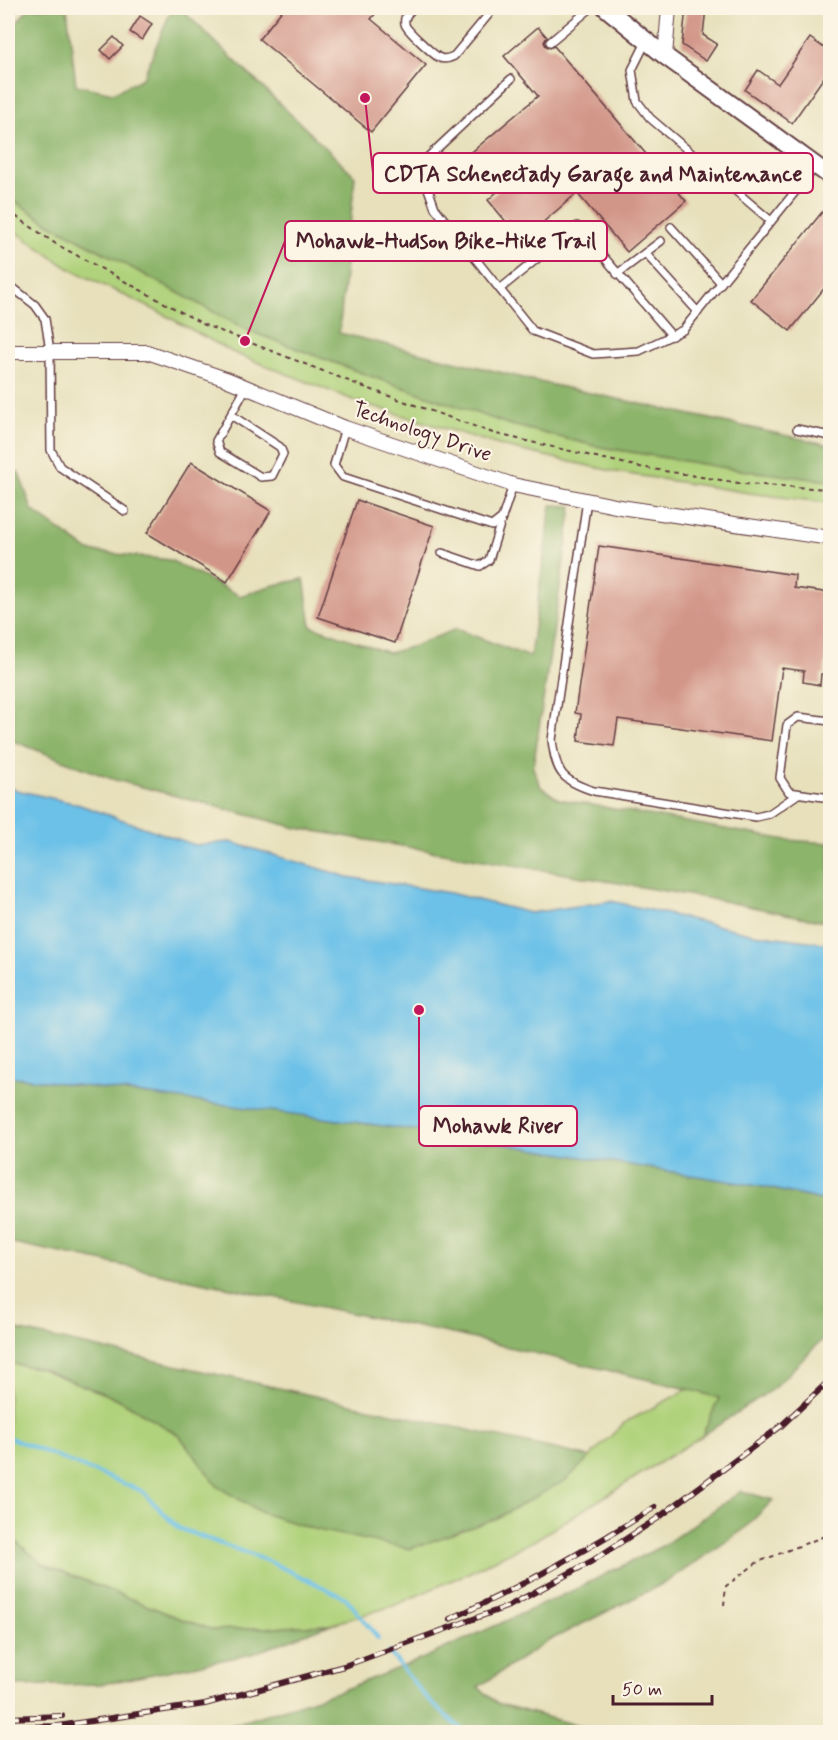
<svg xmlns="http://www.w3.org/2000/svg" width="838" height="1740" viewBox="0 0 838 1740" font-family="Mynerve,sans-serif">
<rect width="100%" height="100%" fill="#fcf5e5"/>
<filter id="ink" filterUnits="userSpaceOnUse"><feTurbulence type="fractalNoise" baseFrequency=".0167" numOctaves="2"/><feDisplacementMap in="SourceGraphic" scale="12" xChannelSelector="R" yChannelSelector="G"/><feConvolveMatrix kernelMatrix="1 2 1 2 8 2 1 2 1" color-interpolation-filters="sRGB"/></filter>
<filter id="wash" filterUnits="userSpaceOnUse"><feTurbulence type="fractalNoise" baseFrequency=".008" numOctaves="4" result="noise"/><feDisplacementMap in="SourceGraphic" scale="24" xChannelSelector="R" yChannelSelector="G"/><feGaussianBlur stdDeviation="1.35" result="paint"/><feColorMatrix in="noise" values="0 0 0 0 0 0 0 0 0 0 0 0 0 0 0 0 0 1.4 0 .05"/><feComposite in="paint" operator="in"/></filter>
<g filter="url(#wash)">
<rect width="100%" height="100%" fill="#e7e0bb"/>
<g fill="#b0d27b" stroke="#7d7853" stroke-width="1.5">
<path d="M8 197 45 221 247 330 362 373 508 424 595 446 732 469 830 481V503L749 493 616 472 505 447 353 400 234 353 163 314 68 268 8 226Z"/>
<path d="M8 1363 39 1368 120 1400 179 1435 218 1487 566 1480 624 1423 688 1389 720 1398 702 1436 535 1540 464 1575 393 1606 329 1625 214 1630 181 1619 43 1564 8 1535Z"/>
</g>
<g fill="#8cb46b" stroke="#6b6a4b" stroke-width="1.5">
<path d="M29 8H67L76 85 113 93 143 78 172 8H180L355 176 339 333 544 383 830 445V481L732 469 595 446 508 424 362 373 247 330 45 221 8 197V33Z"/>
<path d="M8 466 19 473 32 510 89 551 170 560 240 596 270 586 304 579 311 626 389 653 414 646 456 629 530 657 551 505 572 506 533 768 541 787 559 799 787 840 830 843V923L723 901 297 828 112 779 8 739Z"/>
<path d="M8 1076 436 1133 764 1187 830 1202V1332L774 1388 702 1436 719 1398 688 1389 457 1335 8 1242Z"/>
<path d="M8 1328 590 1457 566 1480 497 1518 410 1549 313 1529 262 1513 218 1487 179 1435 120 1400 39 1368 8 1363Z"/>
<path d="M741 1491 773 1500 743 1530 668 1581 548 1641 478 1687 497 1703 600 1732H209L340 1691 424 1658 574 1590 664 1545Z"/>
<path d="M8 1535 43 1564 181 1619 214 1630 329 1625 252 1654 103 1684 8 1686Z"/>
</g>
<path fill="#6cc1e8" stroke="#5b708a" stroke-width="1.5" d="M8 786 16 790 77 804 195 845 230 842 348 877 450 893 530 913 611 901 754 934 830 944V1202L764 1187 436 1133 8 1076Z"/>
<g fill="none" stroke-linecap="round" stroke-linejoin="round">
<g stroke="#6cc1e8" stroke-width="4">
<path d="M8 1437 142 1491 178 1528 268 1561 346 1598 378 1638"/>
<path d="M389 1652 428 1700 465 1732"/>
</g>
</g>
<g id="blocks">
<g fill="#d29689">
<path d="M284 8H380L371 19 426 65 371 132 259 39Z"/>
<path d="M686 8H706L703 35 717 44 706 61 682 45Z"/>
<path d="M140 16 152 24 142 40 130 32Z"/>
<path d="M538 27 547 37 544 42 546 46 550 48 554 46 686 201 627 252 577 193 526 237 512 221 508 224 488 200 498 191 467 156 538 96 504 56Z"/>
<path d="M114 37 123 46 110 59 101 50Z"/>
<path d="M810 38 831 53V67L792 123 745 90 758 70 778 84Z"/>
<path d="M831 201V280L790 331 751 300Z"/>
<path d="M191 462 271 511 227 582 147 533Z"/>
<path d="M357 500 434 526 395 643 318 617Z"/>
<path d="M599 546 795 575 794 588 831 593V626L824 674H821L820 685 803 682 804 671 782 668 772 741 618 719 614 746 578 741 581 714 575 713Z"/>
</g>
</g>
</g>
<g filter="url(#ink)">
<use href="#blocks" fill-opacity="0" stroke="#623c41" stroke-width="1.5"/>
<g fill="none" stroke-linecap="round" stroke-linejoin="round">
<g stroke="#623c41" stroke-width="10">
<g id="service">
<path d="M413 8C409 12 403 17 405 24 406 30 435 56 440 58 445 60 450 58 454 56L494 8"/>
<path d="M550 42 591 8"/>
<path d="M646 42 632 70 637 101 650 118 771 221"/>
<path d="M511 79 428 157 426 183 435 208 533 331 593 354 639 351 683 330 816 166"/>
<path d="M671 227 721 283"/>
<path d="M645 253 698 312"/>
<path d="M617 274 661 241"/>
<path d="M8 284 35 305 45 319 50 351 51 450 60 467 125 511"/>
<path d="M500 289 577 226 672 336"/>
<path d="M231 415 280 447 283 454 272 476 261 477 220 452 216 441 246 388"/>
<path d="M345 428 334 465 343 477 492 526 502 518 513 485"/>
<path d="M797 429 830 436"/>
<path d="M587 500 552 740C556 773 562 781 594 791L756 817 769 814 798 794"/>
<path d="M442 553 480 566 489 560 502 518"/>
<path d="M830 721 798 717 787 725 780 778 789 792 830 798"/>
</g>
</g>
<g stroke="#623c41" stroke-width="16">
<g id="minor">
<path d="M665 56 669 8"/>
<path d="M8 352H147L226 379 345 428 513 485 620 507 830 538"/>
</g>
</g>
<g stroke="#623c41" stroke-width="20">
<path id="tertiary" d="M606 8 665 56 830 176"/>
</g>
<g stroke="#623c41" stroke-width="2" stroke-dasharray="4.5 4.5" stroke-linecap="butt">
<path d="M8 211 56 244 205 325 364 387 496 434 640 467 745 484 830 489"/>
<path d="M724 1605 726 1586 758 1562 830 1534"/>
</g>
<use href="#service" stroke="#fff" stroke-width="7"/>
<use href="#minor" stroke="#fff" stroke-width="14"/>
<use href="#tertiary" stroke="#fff" stroke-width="16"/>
<g stroke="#4a1f2b" stroke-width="6">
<g id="rail">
<path d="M450 1619C524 1586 587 1550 655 1507"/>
<path d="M8 1718 62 1716"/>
<path d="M8 1727 58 1726 205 1704 344 1666 509 1606 592 1561 658 1518 781 1426 830 1380"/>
</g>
</g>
<use href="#rail" stroke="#fcf5e5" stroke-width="4" stroke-dasharray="11" stroke-linecap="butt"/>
</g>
</g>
<g text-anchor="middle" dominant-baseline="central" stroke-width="4.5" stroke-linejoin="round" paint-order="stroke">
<g font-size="21" fill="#4a1f2b" stroke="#fcf5e5">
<text transform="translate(422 432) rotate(19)">Technology Drive</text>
</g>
</g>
<path fill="none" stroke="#c2185b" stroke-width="2" d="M365 98L373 173M245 341L285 241M419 1010L419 1126"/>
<g fill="#c2185b" stroke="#fcf5e5" stroke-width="2">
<circle cx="365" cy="98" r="6"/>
<circle cx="245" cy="341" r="6"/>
<circle cx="419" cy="1010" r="6"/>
</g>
<g fill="#fcf5e5" stroke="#c2185b" stroke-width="2">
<rect x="373" y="153" width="440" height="40" rx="6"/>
<rect x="285" y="221" width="322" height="40" rx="6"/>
<rect x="419" y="1106" width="158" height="40" rx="6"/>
</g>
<g font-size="22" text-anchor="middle" font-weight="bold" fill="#4a1f2b">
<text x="593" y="181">CDTA Schenectady Garage and Maintenance</text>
<text x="446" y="248">Mohawk-Hudson Bike-Hike Trail</text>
<text x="498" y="1133">Mohawk River</text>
</g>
<rect width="838" height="1740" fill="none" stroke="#fcf5e5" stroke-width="30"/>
<path d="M613 1695v9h99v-9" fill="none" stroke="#4a1f2b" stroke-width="3"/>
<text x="622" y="1695" font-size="18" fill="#4a1f2b" stroke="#fcf5e5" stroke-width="4.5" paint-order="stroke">50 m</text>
</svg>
